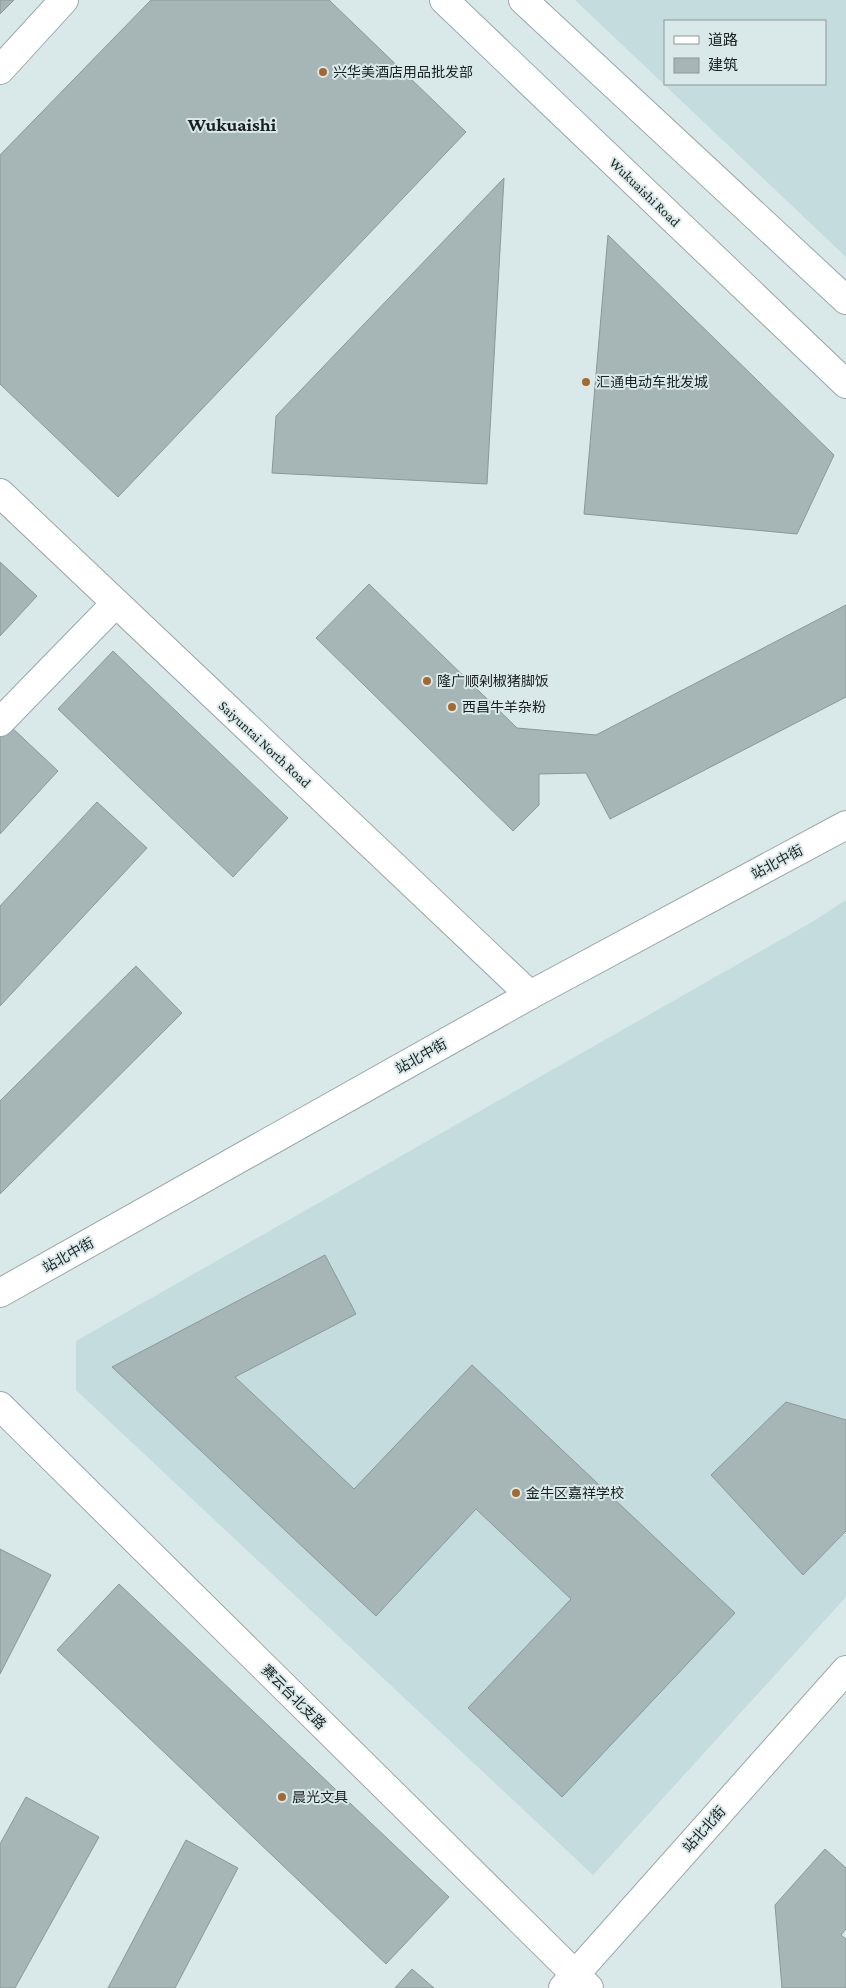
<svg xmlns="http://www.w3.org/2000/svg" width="846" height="1988" viewBox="0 0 846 1988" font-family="'Crimson Pro','Noto Sans SC',serif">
<rect width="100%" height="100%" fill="#d9e8e9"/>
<g fill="#c4dcde" fill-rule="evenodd">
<path d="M575 0H846V257ZM825 21V84H665V21Z"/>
<path d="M846 900V1597L593 1875 76 1390V1341L812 922Z"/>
</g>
<g fill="#a6b5b6" stroke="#8a9899">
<path d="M0 0H14L0 14Z"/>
<path d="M151 0H329L466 132 118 497 0 384V155Z"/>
<path d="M504 178 487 484 272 473 276 416Z"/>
<path d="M608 235 834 455 797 534 584 514Z"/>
<path d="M0 562 37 596 0 636Z"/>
<path d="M369 584 517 728 596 735 846 605V697L610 819 586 773 539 774V805L513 831 316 638Z"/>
<path d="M113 651 288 818 233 877 58 709Z"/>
<path d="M8 724 58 771 0 834V733Z"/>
<path d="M97 802 147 848 0 1006V906Z"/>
<path d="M136 966 182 1013 0 1194V1101Z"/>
<path d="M325 1255 356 1314 235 1377 354 1489 472 1365 735 1613 562 1797 468 1708 571 1599 476 1509 376 1616 112 1367Z"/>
<path d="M786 1402 846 1420V1531L803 1575 711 1475Z"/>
<path d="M0 1549 51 1575 0 1674Z"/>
<path d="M119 1584 449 1897 386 1964 57 1650Z"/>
<path d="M26 1797 99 1837 15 1988H0V1844Z"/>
<path d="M186 1840 238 1868 175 1988H108Z"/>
<path d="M825 1849 846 1868V1929L841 1935 846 1939V1988H782L775 1905Z"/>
<path d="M412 1969 434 1988H395Z"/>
</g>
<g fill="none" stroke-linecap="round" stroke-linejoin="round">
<g stroke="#9aa8a9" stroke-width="30">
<g id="minor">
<path d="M0 70 64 0"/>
<path d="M0 493 530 995"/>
<path d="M0 722 116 603"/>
<path d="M0 1406 589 1988"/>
</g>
</g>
<g stroke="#9aa8a9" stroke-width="30">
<g id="tertiary">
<path d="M0 1293 530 995 846 825"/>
<path d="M563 1988 846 1670"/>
</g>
</g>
<g stroke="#9aa8a9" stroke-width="30">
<g id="secondary">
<path d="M444 0 846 384"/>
<path d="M523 0 846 300"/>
</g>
</g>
<use href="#minor" stroke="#fff" stroke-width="28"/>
<use href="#tertiary" stroke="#fff" stroke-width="28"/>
<use href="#secondary" stroke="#fff" stroke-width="28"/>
</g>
<g fill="#a6682e" stroke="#d9e8e9" stroke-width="2">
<circle cx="323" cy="72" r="5"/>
<circle cx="586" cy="382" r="5"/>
<circle cx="427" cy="681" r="5"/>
<circle cx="452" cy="707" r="5"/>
<circle cx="516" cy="1493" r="5"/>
<circle cx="282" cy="1797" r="5"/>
</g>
<g text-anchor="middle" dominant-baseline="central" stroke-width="4" stroke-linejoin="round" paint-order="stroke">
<g font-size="14" fill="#1a1f20" stroke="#d9e8e9" text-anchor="start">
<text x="333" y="72">兴华美酒店用品批发部</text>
<text x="596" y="382">汇通电动车批发城</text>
<text x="437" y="681">隆广顺剁椒猪脚饭</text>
<text x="462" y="707">西昌牛羊杂粉</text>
<text x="526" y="1493">金牛区嘉祥学校</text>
<text x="292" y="1797">晨光文具</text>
</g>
<g font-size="14" fill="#1a1f20" stroke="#d9e8e9">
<text transform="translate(645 192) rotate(44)">Wukuaishi Road</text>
<text transform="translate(265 744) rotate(43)">Saiyuntai North Road</text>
<text transform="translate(777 862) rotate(-28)">站北中街</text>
<text transform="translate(421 1056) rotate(-29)">站北中街</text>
<text transform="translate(68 1255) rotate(-29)">站北中街</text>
<text transform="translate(294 1697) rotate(45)">赛云台北支路</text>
<text transform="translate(704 1829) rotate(-48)">站北北街</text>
</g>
<g font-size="19" font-weight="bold" fill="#1a1f20" stroke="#d9e8e9">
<text x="232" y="124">Wukuaishi</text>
</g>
</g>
<rect x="664" y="20" width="162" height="65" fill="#d9e8e9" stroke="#8d9899"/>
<rect x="674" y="36" width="25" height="8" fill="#ffffff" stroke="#8d9899"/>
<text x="708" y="45" font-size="15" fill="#1a1f20">道路</text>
<rect x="674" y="58" width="25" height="15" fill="#a6b5b6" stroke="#8d9899"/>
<text x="708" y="70" font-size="15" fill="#1a1f20">建筑</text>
</svg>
